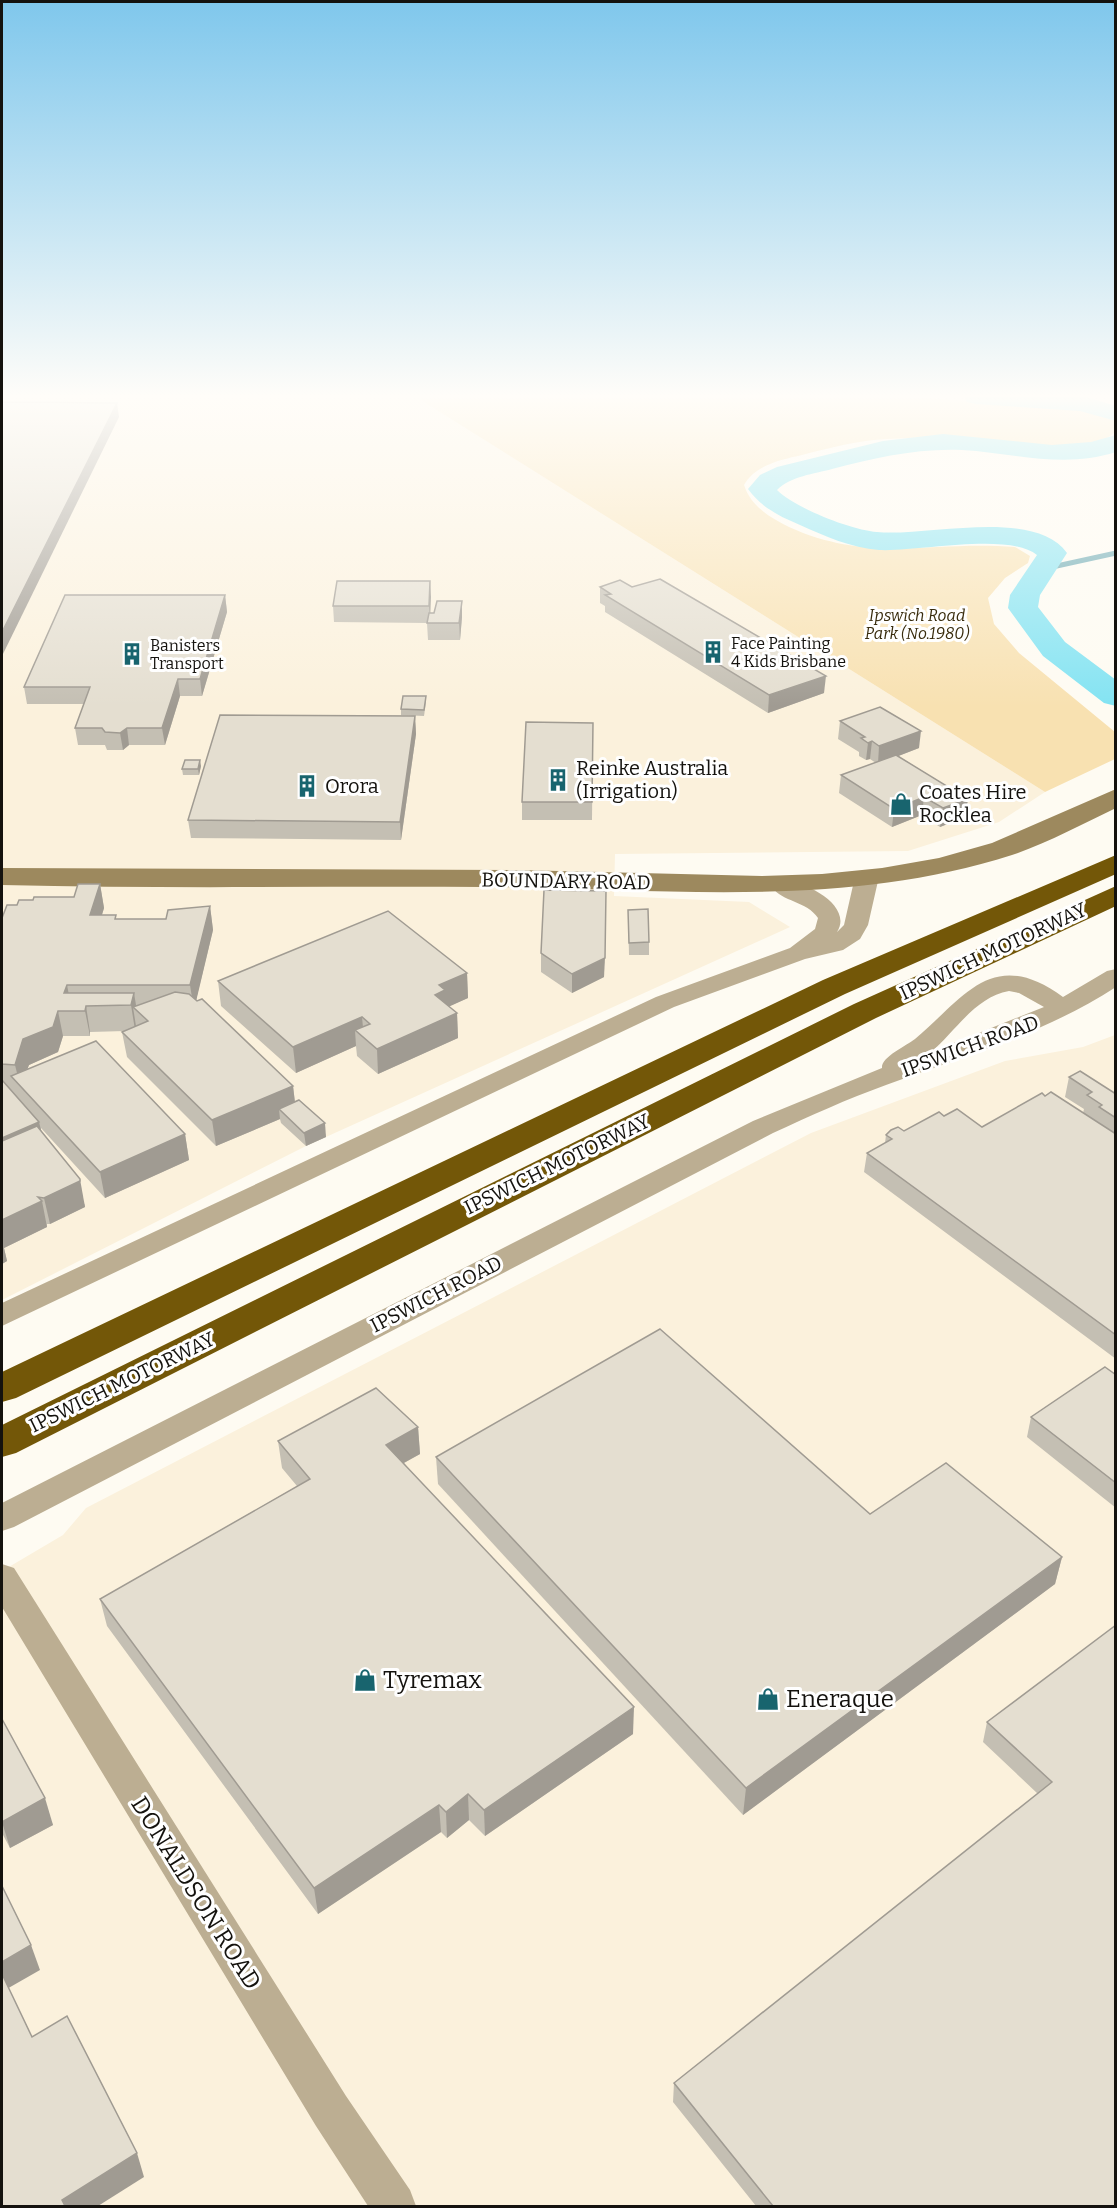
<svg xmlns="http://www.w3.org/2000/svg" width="1117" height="2208" viewBox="0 0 1117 2208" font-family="Bitter,serif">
<rect width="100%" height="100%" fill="#fefbf2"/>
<g fill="#fbf1dc">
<path d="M2 397H416L1045 792 999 822 908 851 615 854 614 896 749 902 790 927 306 1146 2 1300Z"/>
<path d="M1115 1035V2206H2V1571L63 1535 86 1508 811 1133 1005 1061 1083 1047Z"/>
</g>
<path fill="#f8e1b1" d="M416 397H912L1086 409 1104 413 1115 421V432C1077 465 1018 443 974 439 945 437 916 437 887 439 859 440 829 448 802 455 780 460 755 465 744 485 751 506 769 517 789 527 870 564 933 540 1015 547L1030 556 1028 563 1005 578 988 598 994 624 1019 653 1115 732V759L1045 792Z"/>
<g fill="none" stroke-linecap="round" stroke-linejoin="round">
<path stroke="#62a4ae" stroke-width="5" d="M1043 569 1116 553"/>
<g fill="#83e3f2" fill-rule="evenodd">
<path d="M964 397H1086L1116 406V421L1080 411 976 404 967 402Z"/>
<path d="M943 434 1052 445 1091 442 1116 435V452C1063 469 1015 453 962 450 918 448 874 458 832 469 814 474 791 476 777 490 795 508 851 530 877 532 926 537 1035 507 1067 553L1040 595 1038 607 1065 642 1116 680V706L1104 703 1043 656 1008 608 1010 595 1037 555C1008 532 918 552 879 550 851 548 825 536 800 525 779 516 762 508 748 489L760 475 777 467 883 441Z"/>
</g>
<g fill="#bcae92" fill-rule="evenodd">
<path d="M866 874 874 876 878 881 868 925 860 939 843 950 805 959 674 1007 2 1326V1303L656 997 790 948 815 929 818 918C807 901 782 902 772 887L776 882C798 876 855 904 837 932L844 925 854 881 858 876Z"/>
<path d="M1116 969V987C1045 1033 965 1056 886 1085 847 1099 810 1116 773 1133L14 1527 2 1531V1503L753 1121 882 1068C881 1057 906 1046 915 1039 964 998 992 945 1063 997L1107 971ZM1009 991 1019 993 1044 1007 931 1052C956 1031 975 997 1009 991Z"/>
<path d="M2 1564 14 1568 346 2096 410 2190 416 2206H368L316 2126 2 1607Z"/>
</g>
<path fill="#9d895e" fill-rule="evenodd" d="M1116 789V808C1082 824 1048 843 1012 855 840 910 661 888 483 887 323 886 162 889 2 885V868L518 870 762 876 822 874 882 868 939 858 992 843Z"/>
<g fill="#735708" fill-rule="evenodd">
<path d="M1116 855V874L845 994 16 1398 2 1402V1372L823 980Z"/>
<path d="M1116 886V906L876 1018 16 1453 2 1457V1425L854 1004Z"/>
</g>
</g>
<g fill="#c4bfb3">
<path d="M430 581V613L462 617 460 640H428L427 623 334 622 333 606Z"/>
<path d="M600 587H632L824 693 768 713 605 612V606L600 603Z"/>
<path d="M225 595 227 612 202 696H180L165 745H129L123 750H107L105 745H78L75 728 84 704H27L24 687Z"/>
<path d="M426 696V702L424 716 401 715V709Z"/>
<path d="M415 716 416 734 401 840 191 838 188 820Z"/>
<path d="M840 721 919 748 898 756 968 799 965 817 940 827 922 815 892 827 839 793 841 775 876 763 870 759 866 760 859 756V752L838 739Z"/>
<path d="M593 723 592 820H522V802Z"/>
<path d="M201 766 199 775H183L182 769Z"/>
<path d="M100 884 104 908 102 915 116 919H166L210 906 213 930 196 1000 293 1086 295 1102 326 1137 306 1146 281 1123 280 1119 216 1146 127 1057 122 1032 125 1031 90 1032V1036H63L58 1052 29 1065 27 1069 185 1134 189 1160 105 1198 41 1128V1132L85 1205V1207L50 1224H47V1227L4 1248 7 1261 2 1264V918L17 905 33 900 74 897Z"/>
<path d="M628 910 649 942V955H629Z"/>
<path d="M541 953 604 977 572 993 541 972Z"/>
<path d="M467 973 468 998 449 1006 457 1013 458 1038 378 1074 357 1056 356 1046 296 1073 221 1006 218 981Z"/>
<path d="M1069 1077 1116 1094V1359L864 1172 867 1153 885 1143 886 1135 904 1131 944 1116 982 1127 1045 1096 1083 1113 1084 1109 1065 1097Z"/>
<path d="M1116 1375V1508L1027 1437 1031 1417Z"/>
<path d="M418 1427 420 1454 404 1463 633 1734 485 1836 469 1820 447 1838 441 1832 318 1914 107 1626 100 1599 297 1486 282 1468 278 1441Z"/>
<path d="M436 1457 870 1514 1062 1557 1055 1584 743 1815 438 1484Z"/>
<path d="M1116 1625V2206H756L673 2102 674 2083 1038 1794 983 1742 987 1722Z"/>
<path d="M2 1719 53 1825 10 1848 2 1833Z"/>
</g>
<g fill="#a09b92">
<path d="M117 403 119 417 2 656V632Z"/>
<path d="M430 581 431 597 430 623 429 606Z"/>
<path d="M225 595 227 612 202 696 200 679Z"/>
<path d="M462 601V617L460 640 459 623Z"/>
<path d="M826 676 824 693 768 713 769 695Z"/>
<path d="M178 679 180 696 165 745 162 728Z"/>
<path d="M415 716 416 734 401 840 400 822Z"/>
<path d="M127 728 129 745 123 750 120 733Z"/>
<path d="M921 731 919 748 878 764 879 746Z"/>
<path d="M872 741 870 759 866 760 868 743Z"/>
<path d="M200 760 201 766 199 775 198 769Z"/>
<path d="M924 797 922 815 892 827 894 809Z"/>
<path d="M968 799 965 817 940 827 943 808Z"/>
<path d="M100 884 104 908 94 940 90 915Z"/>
<path d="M210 906 213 930 194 1010 190 985Z"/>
<path d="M605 958 604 977 572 993V974Z"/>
<path d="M467 973 468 998 446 1008 435 995 439 985Z"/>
<path d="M67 985 72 1010 64 993Z"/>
<path d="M134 993 137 1011 133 1007 136 1026 135 1030 131 1005Z"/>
<path d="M86 1006 90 1032V1036L85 1011Z"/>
<path d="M58 1011 63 1036 58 1052 29 1065 21 1087 20 1085 15 1065 23 1039Z"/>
<path d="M457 1013 458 1038 378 1074 377 1049Z"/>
<path d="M362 1017 364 1038 355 1030 356 1046 296 1073 293 1047Z"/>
<path d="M293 1086 296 1112 279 1109 280 1119 216 1146 212 1120Z"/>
<path d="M39 1122 44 1142 2 1160V1138Z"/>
<path d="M325 1123 326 1137 306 1146 304 1133Z"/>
<path d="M185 1134 189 1160 105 1198 100 1172Z"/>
<path d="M80 1179 85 1207 50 1224 44 1198Z"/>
<path d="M42 1201 47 1227 4 1248 7 1261 2 1264V1220Z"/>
<path d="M418 1427 420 1454 389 1471 386 1445Z"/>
<path d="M1062 1557 1055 1584 743 1815 746 1788Z"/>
<path d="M634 1707 633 1734 485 1836 484 1810Z"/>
<path d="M468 1794 469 1820 447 1838 446 1812Z"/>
<path d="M45 1798 53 1825 10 1848 2 1822Z"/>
<path d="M439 1805 441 1832 318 1914 314 1888Z"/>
<path d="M31 1945 40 1970 5 1990 2 1979V1962Z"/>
<path d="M137 2153 144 2177 98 2206H65L62 2200Z"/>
</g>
<g fill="#e4ded0" stroke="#a09b92" stroke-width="1.5">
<path d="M2 402 117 403 2 632Z"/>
<path d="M660 579 826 676 769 695 605 595 611 594 600 587 620 580 632 587Z"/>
<path d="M337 581H430L429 606H333Z"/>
<path d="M65 595H225L200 679H178L162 728H127L120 733 105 732 102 728H75L90 687H24Z"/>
<path d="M437 601H462L459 623H427L429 613H434Z"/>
<path d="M403 696H426L424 710 401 709Z"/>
<path d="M880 707 921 731 879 746 872 741 868 743 861 738 865 737 840 721Z"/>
<path d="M220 715 415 716 400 822 188 820Z"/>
<path d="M526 722 593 723 592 802H522Z"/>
<path d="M896 755 968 799 943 808 924 797 894 809 841 775Z"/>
<path d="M185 760H200L198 769H182Z"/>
<path d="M78 884H100L90 915H116L115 919H166L168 910 210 906 190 985H67L64 993H134L131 1005 86 1006 85 1011H58L53 1027 23 1039 15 1065 2 1064V918L7 905H17L19 900H33L34 897H74Z"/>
<path d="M544 890 606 891 605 958 572 974 541 953Z"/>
<path d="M648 909 649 942 629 943 628 910Z"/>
<path d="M388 911 467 973 439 985 445 990 435 995 457 1013 377 1049 355 1030 370 1024 362 1017 293 1047 218 981Z"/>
<path d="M175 992 189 994 197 1001 202 999 293 1086 212 1120 122 1032 148 1021 133 1007Z"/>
<path d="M96 1041 185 1134 100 1172 11 1076Z"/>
<path d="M1080 1071 1116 1094V1118L1099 1107 1102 1105 1087 1095 1092 1092 1069 1077Z"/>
<path d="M2 1080 39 1122 2 1138Z"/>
<path d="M1051 1092 1116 1134V1335L867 1153 892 1139 886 1135 891 1130 898 1127 904 1131 939 1112 944 1116 957 1109 982 1127 1042 1093 1045 1096Z"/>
<path d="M299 1100 325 1123 304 1133 279 1109Z"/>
<path d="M37 1126 80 1179V1181L44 1198 38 1197 42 1201 2 1220V1141Z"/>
<path d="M660 1329 870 1514 946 1463 1062 1557 746 1788 436 1457Z"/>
<path d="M1105 1367 1116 1375V1483L1031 1417Z"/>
<path d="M376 1388 418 1427 386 1445 634 1707 484 1810 468 1794 446 1812 439 1805 314 1888 100 1599 310 1479 278 1441Z"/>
<path d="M1116 1625V2206H773L674 2083 1052 1782 987 1722Z"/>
<path d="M2 1719 45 1798 2 1822Z"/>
<path d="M2 1886 31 1945 2 1962Z"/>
<path d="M2 1974 32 2037 67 2016 137 2153 62 2200 65 2206H2Z"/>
</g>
<linearGradient id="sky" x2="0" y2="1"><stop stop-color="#7fc7ec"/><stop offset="0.56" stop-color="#fffdf9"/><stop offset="1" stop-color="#fffdf9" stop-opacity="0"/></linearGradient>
<rect width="1117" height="707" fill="url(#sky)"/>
<defs>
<g id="building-bare" transform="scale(1.8)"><path d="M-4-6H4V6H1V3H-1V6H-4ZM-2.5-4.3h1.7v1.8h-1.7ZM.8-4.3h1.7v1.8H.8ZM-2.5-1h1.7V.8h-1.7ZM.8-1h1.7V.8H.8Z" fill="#18646e" stroke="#fff" stroke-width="2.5" paint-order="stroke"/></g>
<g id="shop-bare" transform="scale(1.8)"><path d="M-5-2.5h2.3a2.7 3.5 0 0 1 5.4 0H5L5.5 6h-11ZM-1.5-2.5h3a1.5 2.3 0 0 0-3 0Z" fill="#18646e" stroke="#fff" stroke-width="2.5" paint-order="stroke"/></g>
</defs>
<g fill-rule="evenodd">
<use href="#building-bare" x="713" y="652"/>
<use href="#building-bare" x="132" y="654"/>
<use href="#building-bare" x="558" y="780"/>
<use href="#building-bare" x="307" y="786"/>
<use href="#shop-bare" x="901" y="804"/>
<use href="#shop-bare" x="365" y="1680"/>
<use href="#shop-bare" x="768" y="1699"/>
</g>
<g text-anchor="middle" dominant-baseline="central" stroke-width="6" stroke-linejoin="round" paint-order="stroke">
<g font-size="16" font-style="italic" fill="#392c0d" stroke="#fff">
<text x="917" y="615">Ipswich Road<tspan x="917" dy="18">Park (No.1980)</tspan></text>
</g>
<g font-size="16" fill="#14120e" stroke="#fff" text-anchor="start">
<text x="731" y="643">Face Painting<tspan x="731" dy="18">4 Kids Brisbane</tspan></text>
<text x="150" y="645">Banisters<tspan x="150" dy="18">Transport</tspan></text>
</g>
<g font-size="20" fill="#14120e" stroke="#fff" text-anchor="start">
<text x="576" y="768">Reinke Australia<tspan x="576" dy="23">(Irrigation)</tspan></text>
<text x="325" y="786">Orora</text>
<text x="919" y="792">Coates Hire<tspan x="919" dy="23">Rocklea</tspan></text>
</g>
<g font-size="20" fill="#14120e" stroke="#fff">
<text transform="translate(566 881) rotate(1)">BOUNDARY ROAD</text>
<text transform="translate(993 951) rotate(-25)">IPSWICH MOTORWAY</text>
<text transform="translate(970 1046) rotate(-20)">IPSWICH ROAD</text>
<text transform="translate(557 1164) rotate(-26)">IPSWICH MOTORWAY</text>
<text transform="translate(436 1294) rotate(-27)">IPSWICH ROAD</text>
<text transform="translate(122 1382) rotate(-26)">IPSWICH MOTORWAY</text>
</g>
<g font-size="24" fill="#14120e" stroke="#fff" text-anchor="start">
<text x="383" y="1680">Tyremax</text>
<text x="786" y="1699">Eneraque</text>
</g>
<g font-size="24" fill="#14120e" stroke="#fff">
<text transform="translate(196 1893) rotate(58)">DONALDSON ROAD</text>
</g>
</g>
<rect width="1117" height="2208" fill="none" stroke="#14120e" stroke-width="6"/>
</svg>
